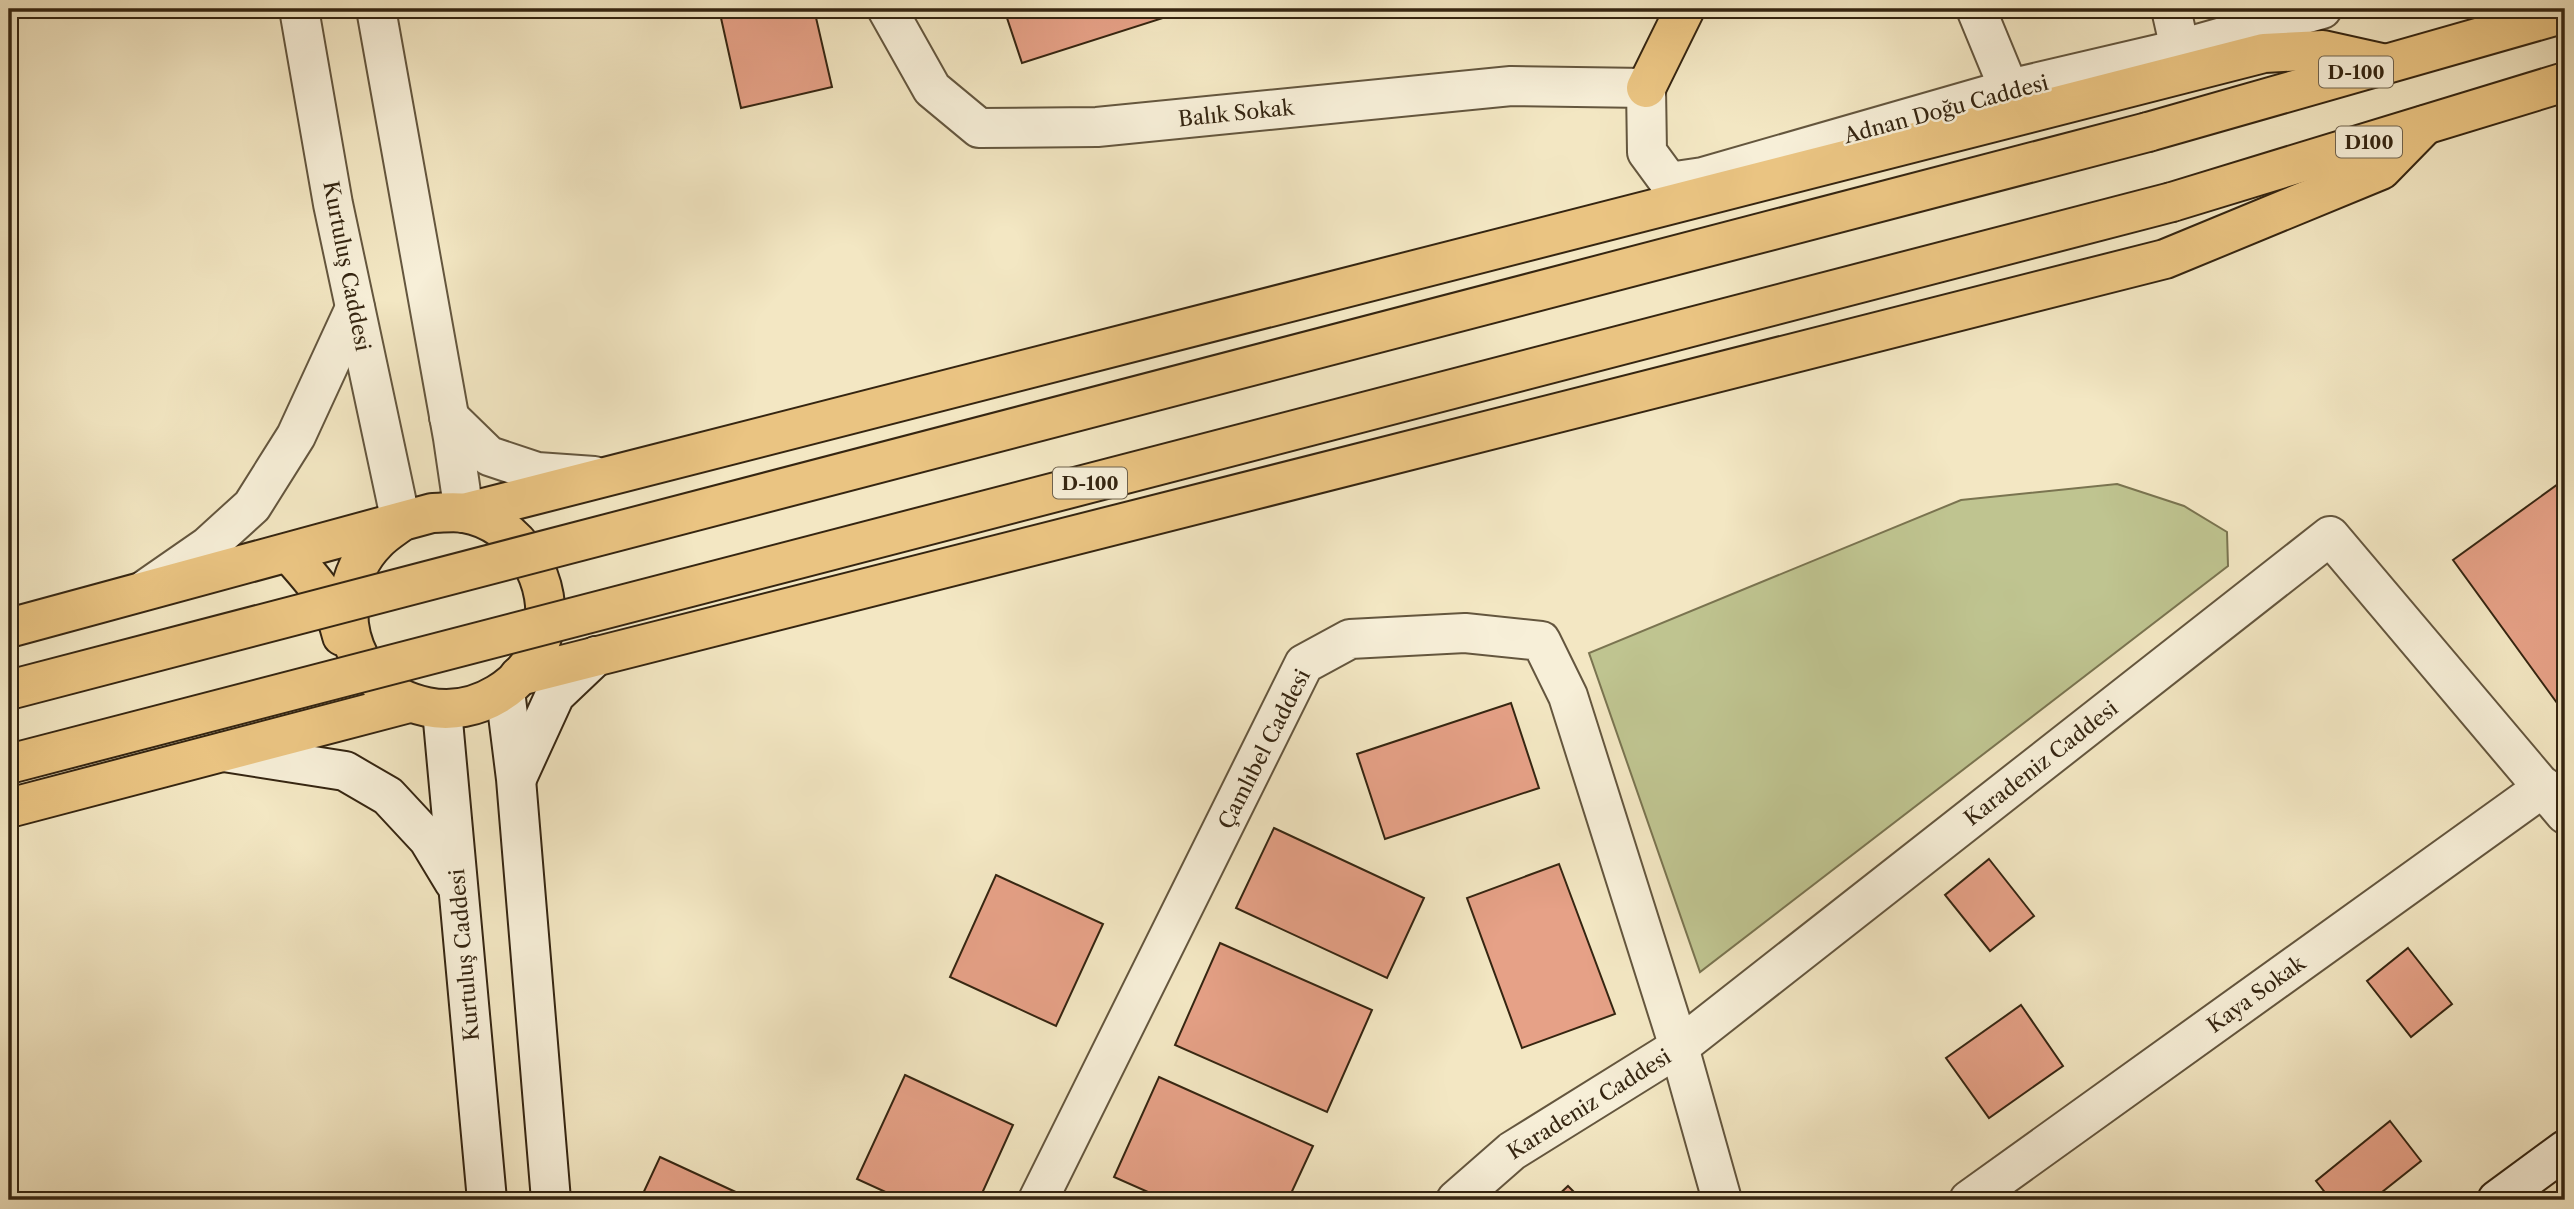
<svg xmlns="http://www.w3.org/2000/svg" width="2574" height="1209" viewBox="0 0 2574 1209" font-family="'Libre Caslon Text',serif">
<rect width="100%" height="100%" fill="#f3e7c3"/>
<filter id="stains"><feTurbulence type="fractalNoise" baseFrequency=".00286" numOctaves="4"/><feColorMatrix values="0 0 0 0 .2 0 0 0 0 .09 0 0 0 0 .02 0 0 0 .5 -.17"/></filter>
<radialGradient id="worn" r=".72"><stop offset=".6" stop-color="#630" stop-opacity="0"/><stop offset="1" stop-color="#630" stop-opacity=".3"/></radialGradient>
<path fill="#bfc490" stroke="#7a7450" stroke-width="2" d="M2117 484 2184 506 2227 532 2228 566 1700 972 1589 653 1961 500Z"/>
<g fill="#e6a187" stroke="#352511" stroke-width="2">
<path d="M719 9H814L832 87 741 108Z"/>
<path d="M1004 9H1184L1185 11 1022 63Z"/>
<path d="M2565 479V714L2453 560Z"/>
<path d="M1511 703 1539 788 1385 839 1357 754Z"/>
<path d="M1274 828 1424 898 1387 978 1236 908Z"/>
<path d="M1989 859 2034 916 1990 951 1945 895Z"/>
<path d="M1559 864 1615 1014 1522 1048 1467 898Z"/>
<path d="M996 875 1103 924 1056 1026 950 977Z"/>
<path d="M1220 943 1372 1010 1327 1112 1175 1045Z"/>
<path d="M2408 948 2452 1004 2411 1037 2367 981Z"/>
<path d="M2021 1005 2063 1066 1989 1118 1946 1058Z"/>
<path d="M905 1075 1013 1125 979 1200H903L857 1179Z"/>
<path d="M1159 1077 1313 1146 1288 1200H1166L1114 1177Z"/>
<path d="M2390 1121 2421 1161 2372 1200H2331L2316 1181Z"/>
<path d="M660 1157 753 1200H640Z"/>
<path d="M1568 1186 1582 1200H1553Z"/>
</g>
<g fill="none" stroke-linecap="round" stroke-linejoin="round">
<g stroke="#64563e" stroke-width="42">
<g id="minor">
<path d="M887 9 932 89 979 128 1097 127 1511 86 1646 88 1647 152 1669 182 1703 177 2009 89 2180 49 2322 9"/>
<path d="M1976 9 2009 89"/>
<path d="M2171 9 2180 49"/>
<path d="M1456 1200 1512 1151 1679 1047 2330 536 2565 814"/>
<path d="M1969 1200 2544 787"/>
</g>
</g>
<g stroke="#64563e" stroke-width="42">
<g id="tertiary">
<path d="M299 9 333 204 401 522"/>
<path d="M376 9 453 438 464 513"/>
<path d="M449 417 489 456 537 472 594 476"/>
<path d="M146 589 208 546 252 506 296 436 355 308"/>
<path d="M1038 1200 1304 664 1350 639 1465 633 1541 641 1568 696 1679 1047 1722 1200"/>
</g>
</g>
<g stroke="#352511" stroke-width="42">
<g id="secondary">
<path d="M505 691 516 779 551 1200"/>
<path d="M442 710 487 1200"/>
<path d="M224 752 345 771 388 796 428 839 454 882"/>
<path d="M517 778 555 695 596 656"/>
<path d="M2497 1200 2565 1150"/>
</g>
</g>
<g stroke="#352511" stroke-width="42">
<path id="primary" d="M1646 88 1685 9"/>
</g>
<g stroke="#352511" stroke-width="42">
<g id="trunk">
<path d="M2148 132 2565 13"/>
<path d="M2172 202 2565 82"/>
<path d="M464 513 2264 53 2323 50 2386 64"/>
<path d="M289 553C311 578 335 603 342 636"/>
<path d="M9 628 432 513C442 513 454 511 464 513 519 522 557 583 542 637 528 686 476 717 427 707 409 703 389 695 377 680 372 674 364 667 360 659 340 622 346 572 376 542 383 534 393 528 401 522"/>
<path d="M519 676 2165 259 2381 170 2425 125"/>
<path d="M9 808 409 703"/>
</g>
</g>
<use href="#minor" stroke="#f7efd8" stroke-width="38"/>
<use href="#tertiary" stroke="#f7efd8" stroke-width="38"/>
<use href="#secondary" stroke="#f7efd8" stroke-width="38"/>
<use href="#primary" stroke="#eac482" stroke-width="38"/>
<use href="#trunk" stroke="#eac482" stroke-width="38"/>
<g stroke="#352511" stroke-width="42" stroke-linecap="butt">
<g id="trunk-bridge">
<path d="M9 690 2148 132"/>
<path d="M9 764 2172 202"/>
</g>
</g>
<use href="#trunk-bridge" stroke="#eac482" stroke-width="38"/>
</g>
<g text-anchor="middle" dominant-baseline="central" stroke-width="5" stroke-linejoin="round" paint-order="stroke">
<g fill="#f7efd8" stroke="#6f624d" stroke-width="2">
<rect x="2319" y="56.5" width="74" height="31" rx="5"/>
<rect x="2336" y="126.5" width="66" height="31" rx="5"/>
<rect x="1053" y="467.5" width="74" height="31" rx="5"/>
</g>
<g font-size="19" font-weight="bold" fill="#352511">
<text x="2356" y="72">D-100</text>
<text x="2369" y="142">D100</text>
<text x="1090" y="483">D-100</text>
</g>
<g font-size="21" fill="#352511" stroke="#f7efd8">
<text transform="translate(1946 109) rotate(-15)">Adnan Doğu Caddesi</text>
<text transform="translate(1236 113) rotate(-6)">Balık Sokak</text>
<text transform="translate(347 266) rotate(79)">Kurtuluş Caddesi</text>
<text transform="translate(1264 749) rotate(-63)">Çamlıbel Caddesi</text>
<text transform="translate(2041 763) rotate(-38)">Karadeniz Caddesi</text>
<text transform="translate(464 955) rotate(-95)">Kurtuluş Caddesi</text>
<text transform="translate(2256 994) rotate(-36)">Kaya Sokak</text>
<text transform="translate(1589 1104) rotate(-32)">Karadeniz Caddesi</text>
</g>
</g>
<rect width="2574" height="1209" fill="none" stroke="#f3e7c3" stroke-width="35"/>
<rect x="10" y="10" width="2553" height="1188" fill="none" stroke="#352511" stroke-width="3.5"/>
<rect x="18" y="18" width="2539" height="1174" fill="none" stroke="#352511" stroke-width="2"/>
<rect width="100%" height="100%" filter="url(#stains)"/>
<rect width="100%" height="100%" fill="url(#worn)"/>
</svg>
